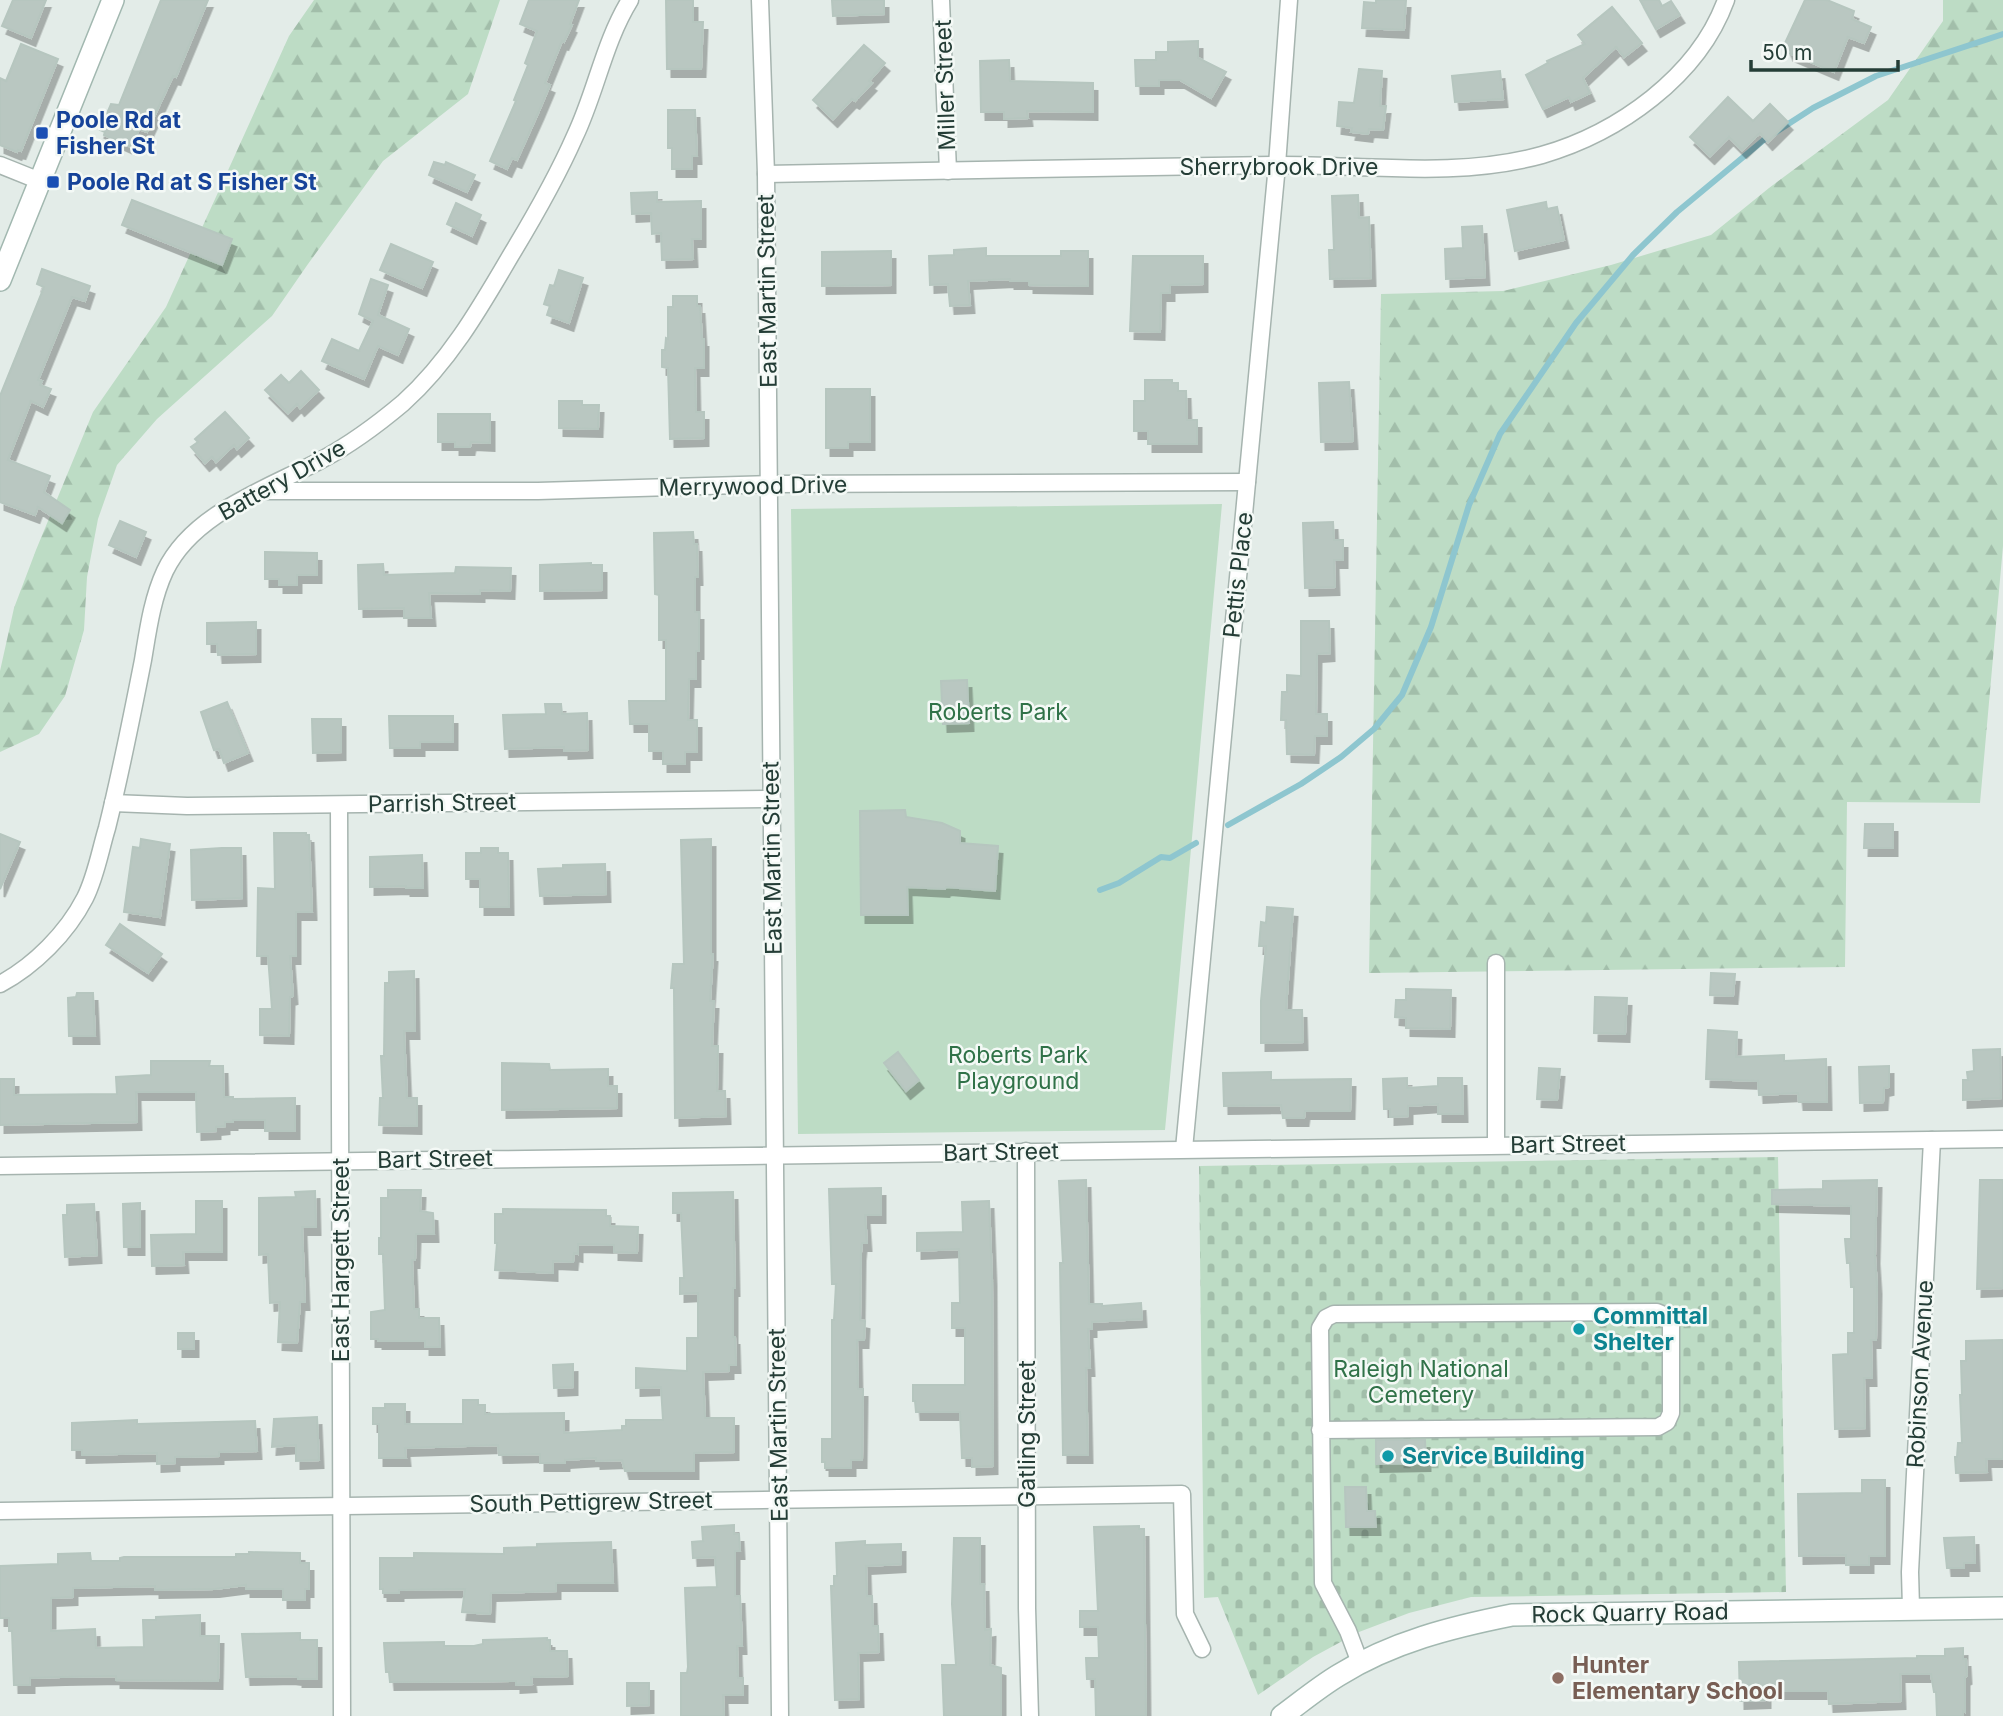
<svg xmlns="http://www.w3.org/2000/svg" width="2003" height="1716" viewBox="0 0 2003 1716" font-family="Inter,sans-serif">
<defs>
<pattern id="forest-firs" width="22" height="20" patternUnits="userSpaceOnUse" patternTransform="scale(1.75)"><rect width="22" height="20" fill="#bddcc5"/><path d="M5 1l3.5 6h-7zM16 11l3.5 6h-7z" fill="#a2beaa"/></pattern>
<pattern id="cemetery-stones" width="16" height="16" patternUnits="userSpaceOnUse" patternTransform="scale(1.75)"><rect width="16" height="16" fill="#bddcc5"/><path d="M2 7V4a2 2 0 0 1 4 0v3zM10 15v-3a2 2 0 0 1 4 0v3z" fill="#a2beaa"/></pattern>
<filter id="shadow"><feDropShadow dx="4.5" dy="8" stdDeviation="0" flood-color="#0004"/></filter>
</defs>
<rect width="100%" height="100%" fill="#e3ece8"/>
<g fill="url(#forest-firs)">
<path d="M314 0H500L468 94 383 161 308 264 272 316 157 419 117 465 98 519 87 577 84 630 65 696 39 734 0 752V671L14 608 36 550 93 412 166 307 289 36Z"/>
<path d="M1943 0H2003V546L1980 803 1847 802 1845 967 1369 973 1381 294 1503 291 1611 265 1711 235 1769 188 1888 100 1943 21Z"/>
</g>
<path fill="url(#cemetery-stones)" d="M1778 1157 1786 1592 1471 1597 1409 1613 1359 1632 1313 1657 1258 1695 1218 1597 1204 1598 1199 1166Z"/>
<path fill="#bddcc5" d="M1222 504C1203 713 1185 921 1165 1130L798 1134 791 509Z"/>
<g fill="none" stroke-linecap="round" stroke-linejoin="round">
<g stroke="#8ec6cf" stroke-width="6">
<path d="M1228 825 1301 784 1341 757 1374 729 1402 695 1431 627 1469 505 1500 434 1576 323 1633 255 1677 212 1765 139 1813 108 1876 76 2003 34"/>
<path d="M1100 890 1119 883 1161 857 1170 858 1196 843"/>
</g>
</g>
<g fill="#b9c7c1" stroke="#b6c6bf" stroke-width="2" filter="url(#shadow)">
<path d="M13 0H46L31 38 2 26Z"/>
<path d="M161 0H208L176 77 173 76 147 132 139 129 131 147 104 135 105 132 100 130 111 104 119 105Z"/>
<path d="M529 0H579L570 24 572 25 564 42 562 41 545 83 550 85 539 111 517 160 512 158 507 169 490 161 516 101 514 100 528 65 525 63 537 31 520 24Z"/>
<path d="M666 0H693V22H703L701 69H667Z"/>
<path d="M832 0H884V14L833 16Z"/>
<path d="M1376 0H1406L1404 30 1362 28 1364 2 1376 3Z"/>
<path d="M1640 0H1659L1662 6 1671 1 1680 15 1656 29Z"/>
<path d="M1805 0H1827L1854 11 1852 19 1871 27 1864 43 1848 37 1834 72 1789 53 1785 43Z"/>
<path d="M1612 7 1642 43 1624 57 1616 47 1583 78 1590 93 1571 102 1569 97 1543 109 1526 75 1548 63 1547 61 1585 44 1578 35Z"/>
<path d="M1198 41V58L1226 72 1211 98 1180 80H1159V86H1136L1135 60H1156V52H1168V42Z"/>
<path d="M21 44 58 59 21 151 18 150 17 152 0 145V78L6 81Z"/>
<path d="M864 45 885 63 869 81 872 83 855 101 852 99 833 119 813 100Z"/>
<path d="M1009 60 1010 81 1093 83V112L1027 111 1028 118 1004 119V112H981L980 61Z"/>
<path d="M1359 69 1382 71 1380 106H1386L1383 130 1369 129 1368 134 1351 132 1352 128 1337 126 1339 102 1354 103Z"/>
<path d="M1500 71 1503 99 1455 102 1452 76Z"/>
<path d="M1728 97 1753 121 1770 104 1788 122 1768 142 1760 133 1742 150 1729 137 1710 156 1690 137Z"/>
<path d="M668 110H695L697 156H692V169H672V148H668Z"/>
<path d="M434 162 445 165 446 162 475 175 467 192 429 175Z"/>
<path d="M657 192V202L701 201V239H692L693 259 662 260 661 233 652 234 651 213 632 214 631 193Z"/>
<path d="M1358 195 1359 218 1369 217 1371 278 1330 279 1329 250H1334L1332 196Z"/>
<path d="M132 200 232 239 222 265 122 225Z"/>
<path d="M1546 202 1547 209 1557 207 1564 240 1515 251 1507 210Z"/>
<path d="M456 203 481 215 472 236 447 224Z"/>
<path d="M1482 226 1485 277 1446 279 1445 249 1463 248 1462 227Z"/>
<path d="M391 244 433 262 422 288 380 270Z"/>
<path d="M986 248V256H1061V251H1088V286L1029 285V281H1010V279L968 281 970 305 950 306 948 284 930 285 929 256 954 255V250Z"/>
<path d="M891 251V285L822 286V252Z"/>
<path d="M1133 256H1203V284L1170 285V293H1161L1160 332 1130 331Z"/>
<path d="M42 269 90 286 85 301 72 297 38 380 42 381 40 385 51 389 43 407 31 401 8 460 50 476 44 492 70 510 62 523 38 507 35 515 0 502V396L44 287 37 284Z"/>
<path d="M559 270 583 278 569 323 547 315 550 306 544 304 550 285 554 286Z"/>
<path d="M371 279 388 285 378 315 409 329 398 355 378 346 364 379 322 361 332 339 359 351 373 321 359 314Z"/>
<path d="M673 296H697V306H700L702 339H704V368H695L696 412H704V438L670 439 668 368 662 367V350H665L666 338 668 339V307H673Z"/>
<path d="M301 371 319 390 300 408 297 404 288 413 265 390 281 375 289 383Z"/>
<path d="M1145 380H1172V383H1178V391H1186L1187 420H1197V444H1148V431H1134V401H1145Z"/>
<path d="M1349 382 1353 441 1321 442 1319 383Z"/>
<path d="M826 389H870V442H848V448H826Z"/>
<path d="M559 401H582V405H599L598 429 559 428Z"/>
<path d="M225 412 249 438 237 449 234 445 216 462 212 457 205 463 191 447 198 442 195 439Z"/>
<path d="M438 414H490V443L471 442 470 447H455V442H438Z"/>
<path d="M120 521 146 532 136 557 109 545Z"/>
<path d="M1333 522 1334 540H1343V560H1334L1335 587 1305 588 1303 523Z"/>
<path d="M693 532 694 544H697L698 577H695V612H699V651H696V679H689L688 720H697V752H685V764H663V751H649V724H630L629 701H666V640H659V595L655 594 654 533Z"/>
<path d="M265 552 317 553V575H297V585H279V579H265Z"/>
<path d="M591 563V565H602V590L540 591V565Z"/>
<path d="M383 564 384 575 455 573 456 567 511 568 510 591 480 590V594L429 593 431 618H404V608L359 609 358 565Z"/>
<path d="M1301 621H1329L1330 653 1317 654 1316 714H1327V736H1315L1314 755 1287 754 1286 720H1281L1282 692H1287V675L1301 676Z"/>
<path d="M256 622V654L218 655 217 644H207V623Z"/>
<path d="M967 680 969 723 943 724 941 681Z"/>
<path d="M227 702 248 753 224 763 219 749 214 750 201 712Z"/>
<path d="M545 704H561L562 714 587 713 588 750 564 751V747L505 749 503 715 546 714Z"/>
<path d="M389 716H453V742H420V748H390Z"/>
<path d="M312 719H341V752L313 753Z"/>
<path d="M905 810 906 817 942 823 960 831V843L998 846 995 891 946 887 945 889 907 887 908 915H861L860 811Z"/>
<path d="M1865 824H1893V848H1864Z"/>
<path d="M274 833H306V835H309L312 912H296V956H290L293 996 290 997 289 1036 260 1035V1009H272L268 956H257L258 888 275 889Z"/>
<path d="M0 834 20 842 0 889Z"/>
<path d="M141 839 170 844 160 917 124 912 133 847 140 848Z"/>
<path d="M711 839V954H713L710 1001H714L712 1046H718L717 1091H725L726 1116 675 1118 674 988H671L673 964H684L681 840Z"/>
<path d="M222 848H241L242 898 192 900 191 850Z"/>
<path d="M481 848H498V853H508L509 907H480V879H466V853H481Z"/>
<path d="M422 855 423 888H406V886L370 887V857Z"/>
<path d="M605 864 606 894 540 896 538 869 563 868V865Z"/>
<path d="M1267 907 1293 909 1286 1010H1302L1303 1042 1261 1043V1001L1266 946H1259L1261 922 1266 923Z"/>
<path d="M120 924 162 954 148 973 106 945Z"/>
<path d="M414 971 415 1031H404L407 1098H417V1126L379 1125 380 1098H383L381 1056H384L385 983H389V972Z"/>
<path d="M1711 973 1735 974 1733 996 1710 995Z"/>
<path d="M1406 989 1451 990 1450 1029 1406 1028V1018L1395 1017 1396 1000H1406Z"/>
<path d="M77 993H93L95 1036H69L68 998 76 997Z"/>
<path d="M1595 997 1627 998 1625 1034 1594 1033Z"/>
<path d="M1708 1030 1737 1032 1736 1057 1784 1055V1061L1826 1059 1827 1102H1799L1798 1093 1759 1095 1758 1081 1706 1079Z"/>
<path d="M2000 1049 2001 1098 1963 1100V1080H1968L1967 1072 1974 1071 1973 1050Z"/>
<path d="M898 1052 919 1080 906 1091 884 1063Z"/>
<path d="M151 1061H210L209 1066H223L224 1097H233V1099L295 1098V1131H265V1120H233V1122H225V1126L216 1127V1131L197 1132 196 1092H136L137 1122 0 1125V1079H14V1095L117 1094 116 1077 151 1075Z"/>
<path d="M502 1063 549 1064 550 1070 608 1069V1086H617V1108L502 1110Z"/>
<path d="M1889 1066V1087L1884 1088 1883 1102 1860 1103 1859 1067Z"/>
<path d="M1539 1068 1560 1069 1557 1100 1537 1099Z"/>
<path d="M1271 1072V1080L1351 1079 1350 1111H1305L1304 1118H1283L1281 1105 1224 1106 1223 1073Z"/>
<path d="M1407 1078V1088L1438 1086V1078H1462L1463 1114H1438V1104L1408 1106V1116L1390 1117V1109H1384L1383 1079Z"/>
<path d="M1086 1180 1089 1304H1102V1306L1141 1303 1142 1319 1092 1322V1329H1088L1090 1368H1086L1088 1455H1063L1060 1263H1063L1059 1181Z"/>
<path d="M1877 1180 1875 1256 1877 1286 1876 1340H1871L1872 1378H1864L1865 1428 1835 1429 1833 1355 1848 1354V1333H1854V1287H1851L1850 1263H1847L1845 1239H1851V1206L1772 1204V1190L1823 1189V1181Z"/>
<path d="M1980 1180H2003V1288L1977 1289Z"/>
<path d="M881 1188V1215H865L867 1243H862L861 1253 860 1320 865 1321 864 1340H857L858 1389H863L862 1460H851V1468H825V1462H822V1439H832V1320H834L836 1284H832L829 1189Z"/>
<path d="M388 1190H421L420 1211 433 1213 434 1234H416L415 1260H412L414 1309H419V1318H439L440 1347H425V1341H378V1339H371V1312L385 1310 383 1254H379V1238H381V1198H388Z"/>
<path d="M315 1191 316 1227H302L305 1302H300L297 1343 278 1342 280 1302 270 1303 268 1254 259 1255V1198L296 1197 295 1192Z"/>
<path d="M733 1192 735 1288H733V1337H735L736 1365H729V1371L703 1372 705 1418H734V1452L694 1453V1471H625L622 1460 596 1461V1458L565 1460V1463H540V1454L499 1455 498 1445 405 1448 406 1458H379V1424H373V1408H385V1404H405V1424H463V1400H478V1405H485V1414L564 1413V1433L622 1430V1426H626V1420H663L661 1387 636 1388V1368L687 1371V1338H698V1293L680 1294V1278H684L681 1213H673V1193Z"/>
<path d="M196 1201H222V1252H183L184 1265 152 1266 151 1235 196 1234Z"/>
<path d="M989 1201 992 1278 993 1466 972 1467V1458H962L960 1412H916L915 1401H913V1385H965V1328H952V1303H960L959 1249 917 1251V1233L963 1232 962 1202Z"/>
<path d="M140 1203V1247H124L123 1204Z"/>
<path d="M94 1204 97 1255 65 1257 63 1215H67V1205Z"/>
<path d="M503 1209 606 1210V1216H610V1226L638 1227 637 1253 614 1252V1245L578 1244V1254L574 1253 573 1262 553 1261V1273L495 1270 497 1243H495V1214H503Z"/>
<rect x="178" y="1333" width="16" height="16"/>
<path d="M2003 1340V1459H1986L1987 1472 1956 1473 1955 1457H1957L1958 1443H1962L1960 1395H1962L1961 1361H1966V1341Z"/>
<path d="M573 1364V1387L554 1388 553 1365Z"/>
<path d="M317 1417 319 1460 296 1461V1445L272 1447 274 1419Z"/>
<path d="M137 1420V1424L255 1421 257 1451 219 1452V1456L175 1457V1463L157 1464V1453L82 1455V1450H72V1423Z"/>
<path d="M1376 1440H1425L1426 1463 1376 1464Z"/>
<path d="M1862 1480H1885V1556H1869V1565H1846V1555L1799 1556 1798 1494 1862 1493Z"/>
<path d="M1345 1487H1366L1367 1511H1375L1376 1527H1346Z"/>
<path d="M734 1525V1534H739L740 1551H735V1596H740L742 1646H737L738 1678H743V1695H723L724 1716H681V1673H687L688 1667 685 1588 717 1587 715 1557 693 1558 692 1542 703 1541 702 1527Z"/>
<path d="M1139 1526V1529H1144L1146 1716H1096L1095 1679H1087L1086 1658H1099L1098 1627H1080V1611H1098L1094 1527Z"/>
<path d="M1974 1537 1975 1563H1964V1568H1947L1944 1538Z"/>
<path d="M954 1538H980V1584H984L985 1630 991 1629 990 1665 1001 1668V1716H944L942 1665H956L952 1604Z"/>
<path d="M865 1541V1545L901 1544V1564L866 1566 867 1596H872L873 1626H878L879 1652 858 1653 859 1699 835 1700 831 1586H834V1576H837L836 1543Z"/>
<path d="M611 1542 613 1583H556V1591L491 1593 490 1614 462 1612 465 1589 399 1590V1593H383V1589H380V1558H414V1553L504 1554V1548L537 1547V1544Z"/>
<path d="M249 1552 300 1553V1563H309V1589H305V1600H283V1589H246V1585L215 1589 155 1590V1586L73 1588V1597L51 1598V1631L95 1629 96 1648 144 1647 143 1620H156V1617L200 1615V1636H219L218 1681 116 1680V1676L61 1677 30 1678V1685H14L12 1631H9V1618H0V1566L58 1564V1554L90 1553 91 1561H120V1558L124 1557H236V1554H249Z"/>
<path d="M300 1633V1640H317V1679H298V1677L289 1676 246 1677 242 1634Z"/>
<path d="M547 1638V1640H550V1651H567L568 1676 531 1677 532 1684 516 1685V1681L390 1682 389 1672H386L384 1643 444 1642V1646H474L483 1644V1640Z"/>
<path d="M1963 1648V1659H1966L1967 1676 1965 1677V1712L1963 1711V1716H1937L1936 1692H1934L1931 1674H1900L1901 1701 1829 1704 1828 1691H1766V1700L1740 1701 1739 1662 1917 1658V1656H1945V1649Z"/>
<path d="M627 1683H649V1705L627 1706Z"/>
</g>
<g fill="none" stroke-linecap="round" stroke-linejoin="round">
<g stroke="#a6b4af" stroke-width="19">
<g id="street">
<path d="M760 0 766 174 780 1716"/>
<path d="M941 0 948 171"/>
<path d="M0 165 40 181"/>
<path d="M766 174C935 171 1105 167 1274 165 1362 164 1455 179 1542 155 1618 133 1698 77 1726 0"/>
<path d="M262 491H538L769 484 1247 482"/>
<path d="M113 803 187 806 771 799"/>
<path d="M339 805 342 1716"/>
<path d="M1496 963V1145"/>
<path d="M0 984C34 966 67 933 85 898 96 876 100 851 107 828 121 772 132 716 143 660 148 630 152 599 165 571 193 512 270 488 323 459 351 444 378 424 403 403 449 362 480 308 511 255 534 217 557 177 575 136 596 92 604 42 630 0"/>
<path d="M1184 1149 1277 165 1289 0"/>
<path d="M1026 1151 1027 1608 1030 1716"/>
<path d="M0 1166 2003 1139"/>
<path d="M1320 1430 1658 1427 1667 1422 1671 1413V1324L1664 1315 1657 1312 1334 1314 1326 1318 1320 1328 1323 1583 1348 1631 1360 1663"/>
<path d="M0 1511 1182 1494 1185 1614 1202 1649"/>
<path d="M1911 1608 1910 1572 1932 1140"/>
</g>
</g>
<g stroke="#a2b8b0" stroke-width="24">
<g id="secondary">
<path d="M0 280 113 0"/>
<path d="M1282 1716C1301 1702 1319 1687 1339 1675 1392 1642 1452 1627 1512 1615L2003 1608"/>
</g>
</g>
<use href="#street" stroke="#fff" stroke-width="16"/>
<use href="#secondary" stroke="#fff" stroke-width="21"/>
</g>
<g fill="#1a4fb4" stroke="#f4f9f6" stroke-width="2.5">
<rect x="35" y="126" width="14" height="14" rx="3.5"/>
<rect x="46" y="175" width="14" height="14" rx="3.5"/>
</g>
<g fill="#0f9aa8" stroke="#f4f9f6" stroke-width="2.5">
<circle cx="1579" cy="1329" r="7"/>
<circle cx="1388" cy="1456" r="7"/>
</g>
<circle fill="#8d6e63" stroke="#f4f9f6" stroke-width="2.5" cx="1558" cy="1678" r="7"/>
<g text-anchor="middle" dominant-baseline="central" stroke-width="5" stroke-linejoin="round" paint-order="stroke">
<g font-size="23" fill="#243d36" stroke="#f4f9f6">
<text transform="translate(945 85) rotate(-92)">Miller Street</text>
<text x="1279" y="167">Sherrybrook Drive</text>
<text transform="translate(767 291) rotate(-91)">East Martin Street</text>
<text transform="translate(282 480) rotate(-29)">Battery Drive</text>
<text transform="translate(753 486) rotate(-1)">Merrywood Drive</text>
<text transform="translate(1238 575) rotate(-84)">Pettis Place</text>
<text transform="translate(442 803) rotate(-1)">Parrish Street</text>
<text transform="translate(772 858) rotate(-91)">East Martin Street</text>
<text transform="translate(1568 1144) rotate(-1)">Bart Street</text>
<text transform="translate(1001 1152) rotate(-1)">Bart Street</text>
<text transform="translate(435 1159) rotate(-1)">Bart Street</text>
<text transform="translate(341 1260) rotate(-90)">East Hargett Street</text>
<text transform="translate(1920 1374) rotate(-87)">Robinson Avenue</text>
<text transform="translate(778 1425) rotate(-91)">East Martin Street</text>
<text transform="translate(1027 1434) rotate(-90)">Gatling Street</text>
<text transform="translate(591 1502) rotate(-1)">South Pettigrew Street</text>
<text transform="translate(1630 1613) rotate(-1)">Rock Quarry Road</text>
</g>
<g font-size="23" font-weight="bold" fill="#164399" stroke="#f4f9f6" text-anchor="start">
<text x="56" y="120">Poole Rd at<tspan x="56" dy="26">Fisher St</tspan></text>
<text x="67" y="182">Poole Rd at S Fisher St</text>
</g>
<g font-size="23" fill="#307248" stroke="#f4f9f6">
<text x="998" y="712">Roberts Park</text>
<text x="1018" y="1055">Roberts Park<tspan x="1018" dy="26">Playground</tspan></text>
<text x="1421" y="1369">Raleigh National<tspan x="1421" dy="26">Cemetery</tspan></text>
</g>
<g font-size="23" font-weight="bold" fill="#0d838f" stroke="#f4f9f6" text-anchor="start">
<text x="1593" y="1316">Committal<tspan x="1593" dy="26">Shelter</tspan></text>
<text x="1402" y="1456">Service Building</text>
</g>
<g font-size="23" font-weight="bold" fill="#785e54" stroke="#f4f9f6" text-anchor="start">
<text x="1572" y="1665">Hunter<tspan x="1572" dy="26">Elementary School</tspan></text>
</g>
</g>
<path d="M1751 60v10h147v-10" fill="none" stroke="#243d36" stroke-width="3.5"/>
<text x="1762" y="60" font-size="21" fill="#243d36" stroke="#f4f9f6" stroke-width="5" paint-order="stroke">50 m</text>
</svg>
